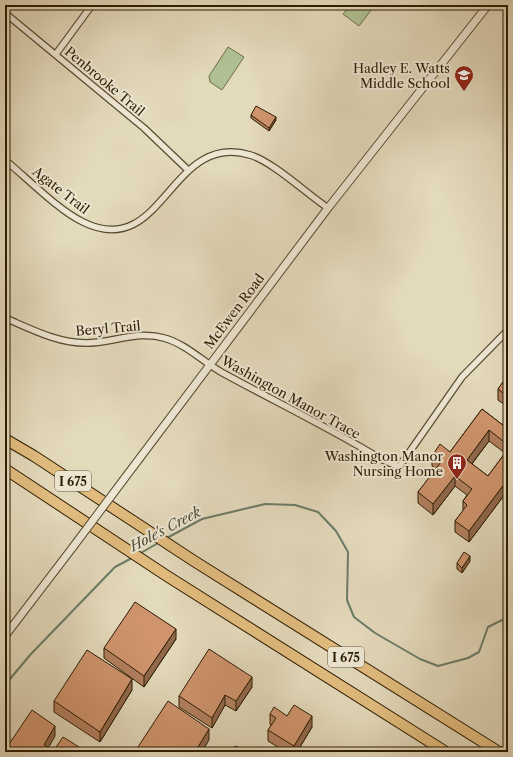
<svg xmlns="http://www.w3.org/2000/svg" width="513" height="757" viewBox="0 0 513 757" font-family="'Libre Caslon Text',serif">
<rect width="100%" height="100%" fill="#e3d9bb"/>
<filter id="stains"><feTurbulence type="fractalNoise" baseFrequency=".005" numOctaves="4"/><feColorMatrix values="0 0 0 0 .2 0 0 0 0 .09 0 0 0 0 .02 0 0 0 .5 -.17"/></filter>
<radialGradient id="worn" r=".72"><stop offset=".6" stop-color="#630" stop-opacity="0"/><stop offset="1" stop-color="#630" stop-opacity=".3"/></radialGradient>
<g fill="#b0c092" stroke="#6e6e4a">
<path d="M351 5H375L359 26 343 14Z"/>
<path d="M228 47 244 57 222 90 210 82 209 76Z"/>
</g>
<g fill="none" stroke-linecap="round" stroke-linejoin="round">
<g stroke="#6c7b67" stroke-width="2">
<path d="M165 539 202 519 265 504 295 505 318 512 336 531 348 552 347 600 354 617 375 633 420 659 438 666 468 658 479 652 488 627 508 617"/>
<path d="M139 554 160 542"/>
<path d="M5 685 30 655 115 567 132 558"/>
</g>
<g stroke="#5a4b30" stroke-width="8">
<g id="minor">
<path d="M5 13 144 128 188 170"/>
<path d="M56 54 92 5"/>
<path d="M5 160C27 178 58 210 83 222 164 262 169 131 250 155 272 161 307 194 328 208"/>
<path d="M5 318C31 329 57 343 86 343 112 343 138 330 164 338 186 344 202 361 221 372 274 401 330 428 381 459L399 467 462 377 508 330"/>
<path d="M236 750 239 752"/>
</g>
</g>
<g stroke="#5a4b30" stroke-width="9">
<g id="tertiary">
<path d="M124 479 328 208 488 5"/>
<path d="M5 636 73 547"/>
</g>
</g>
<g stroke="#2d1c02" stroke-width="12">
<g id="motorway">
<path d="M5 439 34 456 194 561 499 752"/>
<path d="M5 469 167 576 446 752"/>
</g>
</g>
<use href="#minor" stroke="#ede6d3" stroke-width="5.5"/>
<use href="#tertiary" stroke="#ede6d3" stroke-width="7"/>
<use href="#motorway" stroke="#e2bc7e" stroke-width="10"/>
<g stroke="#5a4b30" stroke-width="9" stroke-linecap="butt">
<path id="tertiary-bridge" d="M73 547 124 479"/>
</g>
<use href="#tertiary-bridge" stroke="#ede6d3" stroke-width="7"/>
</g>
<g fill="#b27f5e" stroke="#2d1c02" fill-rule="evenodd">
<path d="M251 115 276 120 269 131 251 118Z"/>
<path d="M508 375V422L506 420V410L508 407 498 400V389Z"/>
<path d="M482 409 508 429V490L469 542 455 532V521L463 511V501L467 495 455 486 433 515 418 503V492L436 469 432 466V456L450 452ZM489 441 505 453 488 476 472 464Z"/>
<path d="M470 561 462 573 457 569V563Z"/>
<path d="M176 639 144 687 104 658V648Z"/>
<path d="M252 687 236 711 225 705 212 728 179 707V696Z"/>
<path d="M132 690 100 742 54 712V701Z"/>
<path d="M270 714 287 716 312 727 297 752H286L268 741V730L271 726 270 724Z"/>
</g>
<g fill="#91684c" stroke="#2d1c02">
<path d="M276 117V120L269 131V128Z"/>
<path d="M489 430V441L467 470V460Z"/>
<path d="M455 476V486L433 515V504Z"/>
<path d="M508 479V490L469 542V531Z"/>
<path d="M470 556V561L462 573V568Z"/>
<path d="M176 629V639L144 687V676Z"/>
<path d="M252 677V687L236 711V701Z"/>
<path d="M132 679V690L100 742V732Z"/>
<path d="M225 695V705L212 728V718Z"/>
<path d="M312 716V727L297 752H294V746Z"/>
<path d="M55 726V736L46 752 44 745Z"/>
<path d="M209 729V740L202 752H195Z"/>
</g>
<g fill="#cf946d" stroke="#2d1c02">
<path d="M256 106 276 117 269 128 251 115Z"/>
<path d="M508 375V397L498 389Z"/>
<path d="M508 407V412L506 410Z"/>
<path d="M482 409 508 429V445L489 430 467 460 488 476 508 449V479L469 531 455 521 467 505 463 501 472 489 455 476 433 504 418 492 441 462 432 456 440 444 450 452Z"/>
<path d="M464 552 470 556 462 568 457 563Z"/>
<path d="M135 602 176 629 144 676 104 648Z"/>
<path d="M209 649 252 677 236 701 225 695 212 718 179 696Z"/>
<path d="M87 650 132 679 100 732 54 701Z"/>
<path d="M168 701 209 729 195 752H139L136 750Z"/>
<path d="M294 705 312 716 294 746 268 730 276 718 270 714 274 707 287 716Z"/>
<path d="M32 710 55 726 44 745 54 750 63 737 87 752H5V750Z"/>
</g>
<defs>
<g id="school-pin" transform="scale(1)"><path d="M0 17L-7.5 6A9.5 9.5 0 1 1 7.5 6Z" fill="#8f2418" stroke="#ede6d3"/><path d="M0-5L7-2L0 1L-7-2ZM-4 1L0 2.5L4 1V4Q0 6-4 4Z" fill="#fff"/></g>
<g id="building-pin" transform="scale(1)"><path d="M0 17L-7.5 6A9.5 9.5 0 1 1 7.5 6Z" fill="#8f2418" stroke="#ede6d3"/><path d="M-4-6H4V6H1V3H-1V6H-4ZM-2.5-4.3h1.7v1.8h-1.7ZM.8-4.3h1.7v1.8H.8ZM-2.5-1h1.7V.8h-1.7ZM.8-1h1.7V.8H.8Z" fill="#fff"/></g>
</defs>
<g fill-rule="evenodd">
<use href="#school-pin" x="464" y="75"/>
<use href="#building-pin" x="457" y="463"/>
</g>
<g text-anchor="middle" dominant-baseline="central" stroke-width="4" stroke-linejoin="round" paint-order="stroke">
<g fill="#ede6d3" stroke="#675941" stroke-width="1">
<rect x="55" y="471" width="36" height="20" rx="3"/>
<rect x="328" y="647" width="36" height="20" rx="3"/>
</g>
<g font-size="12" font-weight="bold" fill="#2d1c02">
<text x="73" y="481">I 675</text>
<text x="346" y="657">I 675</text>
</g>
<g font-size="13" fill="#2d1c02" stroke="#ede6d3" text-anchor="end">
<text x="450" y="68">Hadley E. Watts<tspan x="450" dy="15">Middle School</tspan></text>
<text x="443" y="456">Washington Manor<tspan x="443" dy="15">Nursing Home</tspan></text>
</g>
<g font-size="13" fill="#2d1c02" stroke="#ede6d3">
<text transform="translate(105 81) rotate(40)">Penbrooke Trail</text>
<text transform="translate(61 190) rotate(38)">Agate Trail</text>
<text transform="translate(234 311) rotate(-53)">McEwen Road</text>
<text transform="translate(108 328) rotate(-5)">Beryl Trail</text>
<text transform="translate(291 397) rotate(29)">Washington Manor Trace</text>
</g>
<g font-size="14" font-style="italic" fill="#4c4c35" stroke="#ede6d3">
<text transform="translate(165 529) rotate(-28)">Hole's Creek</text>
</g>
</g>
<rect width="513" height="757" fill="none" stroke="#e3d9bb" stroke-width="20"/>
<rect x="6" y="6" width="501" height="745" fill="none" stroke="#2d1c02" stroke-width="2"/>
<rect x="10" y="10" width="493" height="737" fill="none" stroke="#2d1c02"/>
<rect width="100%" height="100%" filter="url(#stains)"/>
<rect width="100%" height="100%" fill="url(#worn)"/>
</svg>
